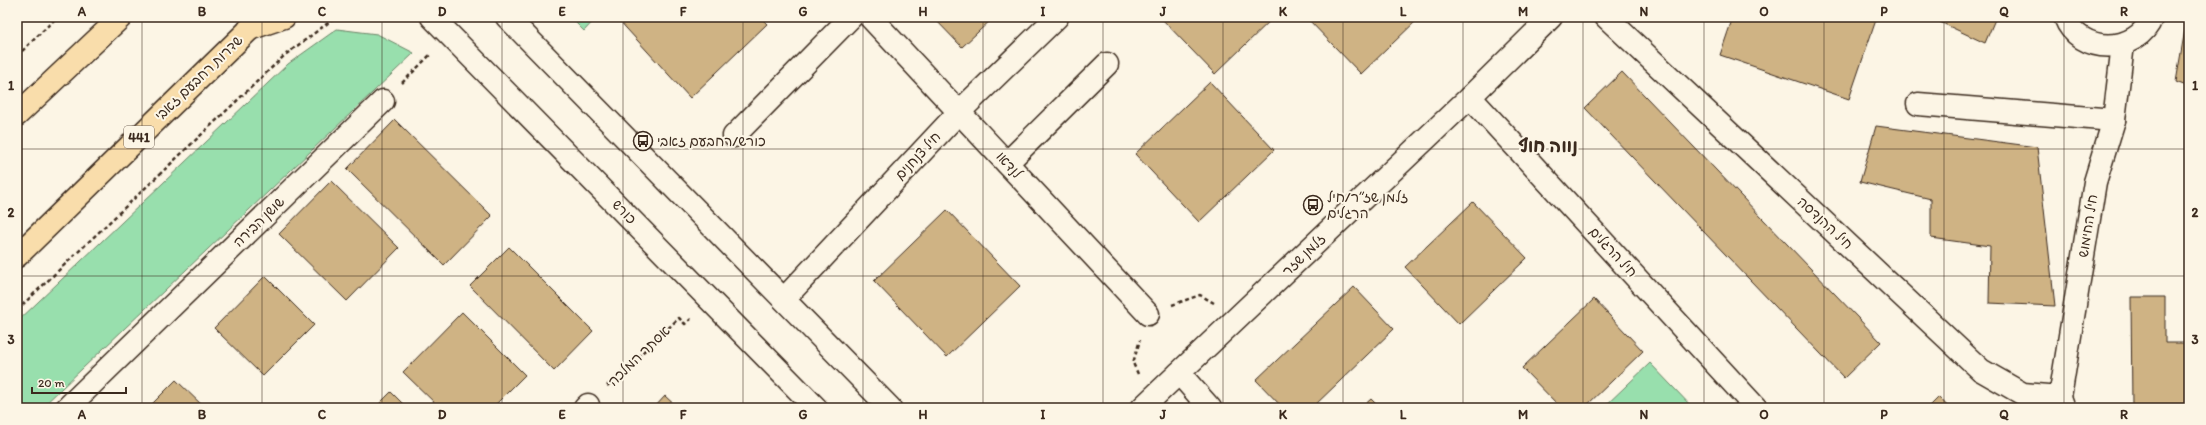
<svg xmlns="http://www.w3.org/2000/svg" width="2206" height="425" viewBox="0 0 2206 425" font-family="Itim,'Playpen Sans Hebrew',sans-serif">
<rect width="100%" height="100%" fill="#fcf5e5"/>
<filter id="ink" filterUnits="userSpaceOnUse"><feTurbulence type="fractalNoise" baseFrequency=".025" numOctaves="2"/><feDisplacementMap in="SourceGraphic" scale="8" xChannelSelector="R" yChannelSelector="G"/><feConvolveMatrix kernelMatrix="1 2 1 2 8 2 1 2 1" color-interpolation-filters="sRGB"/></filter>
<g filter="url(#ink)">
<g fill="#98dfad" stroke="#6a8466">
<path d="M570 17H597L584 31Z"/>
<path d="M337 29 377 34 414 53 41 408H17V322L288 64Z"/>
<path d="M1650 363 1693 408H1603Z"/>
</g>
<g fill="#cfb384" stroke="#3b2a1e">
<path d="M616 17H760L767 24 690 98Z"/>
<path d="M933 17H994L962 47Z"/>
<path d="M1160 17H1274L1215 74Z"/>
<path d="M1306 17H1420L1361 74Z"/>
<path d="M1733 17H1773L1780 19V17H1877L1849 99 1720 55Z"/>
<path d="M1942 17H1996L1985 43 1940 22Z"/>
<path d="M2187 17H2189V87L2176 82Z"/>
<path d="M1622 72 1881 342 1844 378 1585 108Z"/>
<path d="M1210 82 1274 150 1199 222 1135 154Z"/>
<path d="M395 120 492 216 444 265 347 169Z"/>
<path d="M1876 126 2037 147 2055 306 1989 303 1990 246 1931 238V199L1860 182Z"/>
<path d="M331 181 399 248 347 301 279 234Z"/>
<path d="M1473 202 1527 258 1459 324 1405 267Z"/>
<path d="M947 210 1020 286 947 357 874 281Z"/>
<path d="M509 247 593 331 554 371 470 286Z"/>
<path d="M265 276 314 325 263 376 214 328Z"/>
<path d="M1354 287 1394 329 1312 408H1283L1256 380Z"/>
<path d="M2131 297H2165V343H2189V408H2132Z"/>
<path d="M1594 299 1643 351 1584 408H1561L1522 368Z"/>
<path d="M462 312 525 375 492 408H440L403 372Z"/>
<path d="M176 380 205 408H148Z"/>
<path d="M391 392 407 408H375Z"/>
<path d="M665 396 678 408H654Z"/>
<path d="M1939 397 1949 408H1928Z"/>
<path d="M1371 399 1380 408H1361Z"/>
</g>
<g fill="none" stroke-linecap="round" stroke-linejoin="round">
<g stroke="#3b2a1e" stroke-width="25">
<g id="minor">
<path d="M432 17 816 408"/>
<path d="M507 17 890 408"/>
<path d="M870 17 1148 314"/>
<path d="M1606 17 1981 370 2023 394 2060 397"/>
<path d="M2065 17C2079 55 2137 55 2152 17"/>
<path d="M1470 97 1756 408"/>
<path d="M1918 104 2114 120"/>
<path d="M734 136 851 17"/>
<path d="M1007 163 1107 64"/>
<path d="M784 299 960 111 1057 17"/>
<path d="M1179 373 1210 408"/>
<path d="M67 408 383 101"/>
<path d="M585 408 588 405"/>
<path d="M1142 408 1470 97 1551 17"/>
<path d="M2064 408 2060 397 2095 182 2114 120 2123 44"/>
</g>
</g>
<g stroke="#3b2a1e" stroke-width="25">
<g id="major">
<path d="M249 29 284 17"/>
<path d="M17 115 121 17"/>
<path d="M17 256 262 17"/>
</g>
</g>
<g stroke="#3b2a1e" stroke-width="2.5" stroke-dasharray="4 3" stroke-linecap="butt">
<path d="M17 56 57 17"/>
<path d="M402 83 431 54"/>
<path d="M1172 305 1200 295 1214 303"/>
<path d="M17 310 285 55 336 17"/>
<path d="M1138 374 1133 363 1140 340"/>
<path d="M607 386 679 318 685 324 691 319"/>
</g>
<use href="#minor" stroke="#fcf5e5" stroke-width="22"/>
<use href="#major" stroke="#f9ddab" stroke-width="22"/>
</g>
</g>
<path fill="none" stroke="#3b2a1e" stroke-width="1" stroke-opacity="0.55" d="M142 17V408M262 17V408M382 17V408M502 17V408M623 17V408M743 17V408M863 17V408M983 17V408M1103 17V408M1223 17V408M1343 17V408M1463 17V408M1583 17V408M1704 17V408M1824 17V408M1944 17V408M2064 17V408M17 149H2189M17 276H2189"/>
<defs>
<g id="bus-ring" transform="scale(1)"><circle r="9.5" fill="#fcf5e5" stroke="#3b2a1e" stroke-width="1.5"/><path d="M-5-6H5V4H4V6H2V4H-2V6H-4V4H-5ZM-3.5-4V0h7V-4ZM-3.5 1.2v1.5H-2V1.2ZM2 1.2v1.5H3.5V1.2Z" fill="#3b2a1e"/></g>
</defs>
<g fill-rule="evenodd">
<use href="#bus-ring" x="643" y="141"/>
<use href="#bus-ring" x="1313" y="205"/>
</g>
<g text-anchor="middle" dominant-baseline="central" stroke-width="4" stroke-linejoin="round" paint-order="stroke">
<rect fill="#fcf5e5" stroke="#75675a" stroke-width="1" x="124" y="126" width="30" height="22" rx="3"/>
<g font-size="13" font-weight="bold" fill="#3b2a1e">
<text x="139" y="137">441</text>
</g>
<g font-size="14" fill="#3b2a1e" stroke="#fcf5e5">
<text transform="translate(199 78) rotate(-44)">שדרות רחבעם זאבי</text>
<text transform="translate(918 156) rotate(-47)">חיל צנחנים</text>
<text transform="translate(1009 165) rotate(47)">לנדאו</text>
<text transform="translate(624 212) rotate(46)">כורש</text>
<text transform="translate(259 222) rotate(-44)">שושן הבירה</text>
<text transform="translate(1825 223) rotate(43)">חיל ההנדסה</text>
<text transform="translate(2088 226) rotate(-81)">חיל החימוש</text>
<text transform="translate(1613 252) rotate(47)">חיל הרגלים</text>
<text transform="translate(1304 255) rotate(-44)">זלמן שזר</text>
<text transform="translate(639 356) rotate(-44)">אסתר המלכה</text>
</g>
<g font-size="14" fill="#3b2a1e" stroke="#fcf5e5" text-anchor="start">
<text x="657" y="141">כורש/רחבעם זאבי</text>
<text x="1327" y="197">זלמן שז״ר/חיל<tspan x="1327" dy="16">הרגלים</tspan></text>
</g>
<g font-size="18" font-weight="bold" fill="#3b2a1e" stroke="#fcf5e5">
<text x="1548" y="146">נווה חוף</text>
</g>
</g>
<rect width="2206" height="425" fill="none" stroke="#fcf5e5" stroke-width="44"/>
<path d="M32 387v6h94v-6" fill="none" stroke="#3b2a1e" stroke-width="2"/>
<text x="38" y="387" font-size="12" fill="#3b2a1e" stroke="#fcf5e5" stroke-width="3" paint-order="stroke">20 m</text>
<rect x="22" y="22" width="2162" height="381" fill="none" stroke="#3b2a1e" stroke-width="1.5"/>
<g font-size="13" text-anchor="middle" font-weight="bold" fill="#3b2a1e">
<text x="82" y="16">A</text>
<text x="202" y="16">B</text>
<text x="322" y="16">C</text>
<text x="442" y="16">D</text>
<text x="562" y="16">E</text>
<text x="683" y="16">F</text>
<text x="803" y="16">G</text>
<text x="923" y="16">H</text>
<text x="1043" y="16">I</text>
<text x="1163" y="16">J</text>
<text x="1283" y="16">K</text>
<text x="1403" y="16">L</text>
<text x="1523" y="16">M</text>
<text x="1644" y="16">N</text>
<text x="1764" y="16">O</text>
<text x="1884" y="16">P</text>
<text x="2004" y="16">Q</text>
<text x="2124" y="16">R</text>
<text x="11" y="90">1</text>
<text x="2195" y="90">1</text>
<text x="11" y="217">2</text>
<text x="2195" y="217">2</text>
<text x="11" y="344">3</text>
<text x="2195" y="344">3</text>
<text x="82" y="419">A</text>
<text x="202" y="419">B</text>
<text x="322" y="419">C</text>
<text x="442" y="419">D</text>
<text x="562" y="419">E</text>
<text x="683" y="419">F</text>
<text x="803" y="419">G</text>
<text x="923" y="419">H</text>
<text x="1043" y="419">I</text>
<text x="1163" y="419">J</text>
<text x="1283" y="419">K</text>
<text x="1403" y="419">L</text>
<text x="1523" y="419">M</text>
<text x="1644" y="419">N</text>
<text x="1764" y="419">O</text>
<text x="1884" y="419">P</text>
<text x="2004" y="419">Q</text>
<text x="2124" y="419">R</text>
</g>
</svg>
